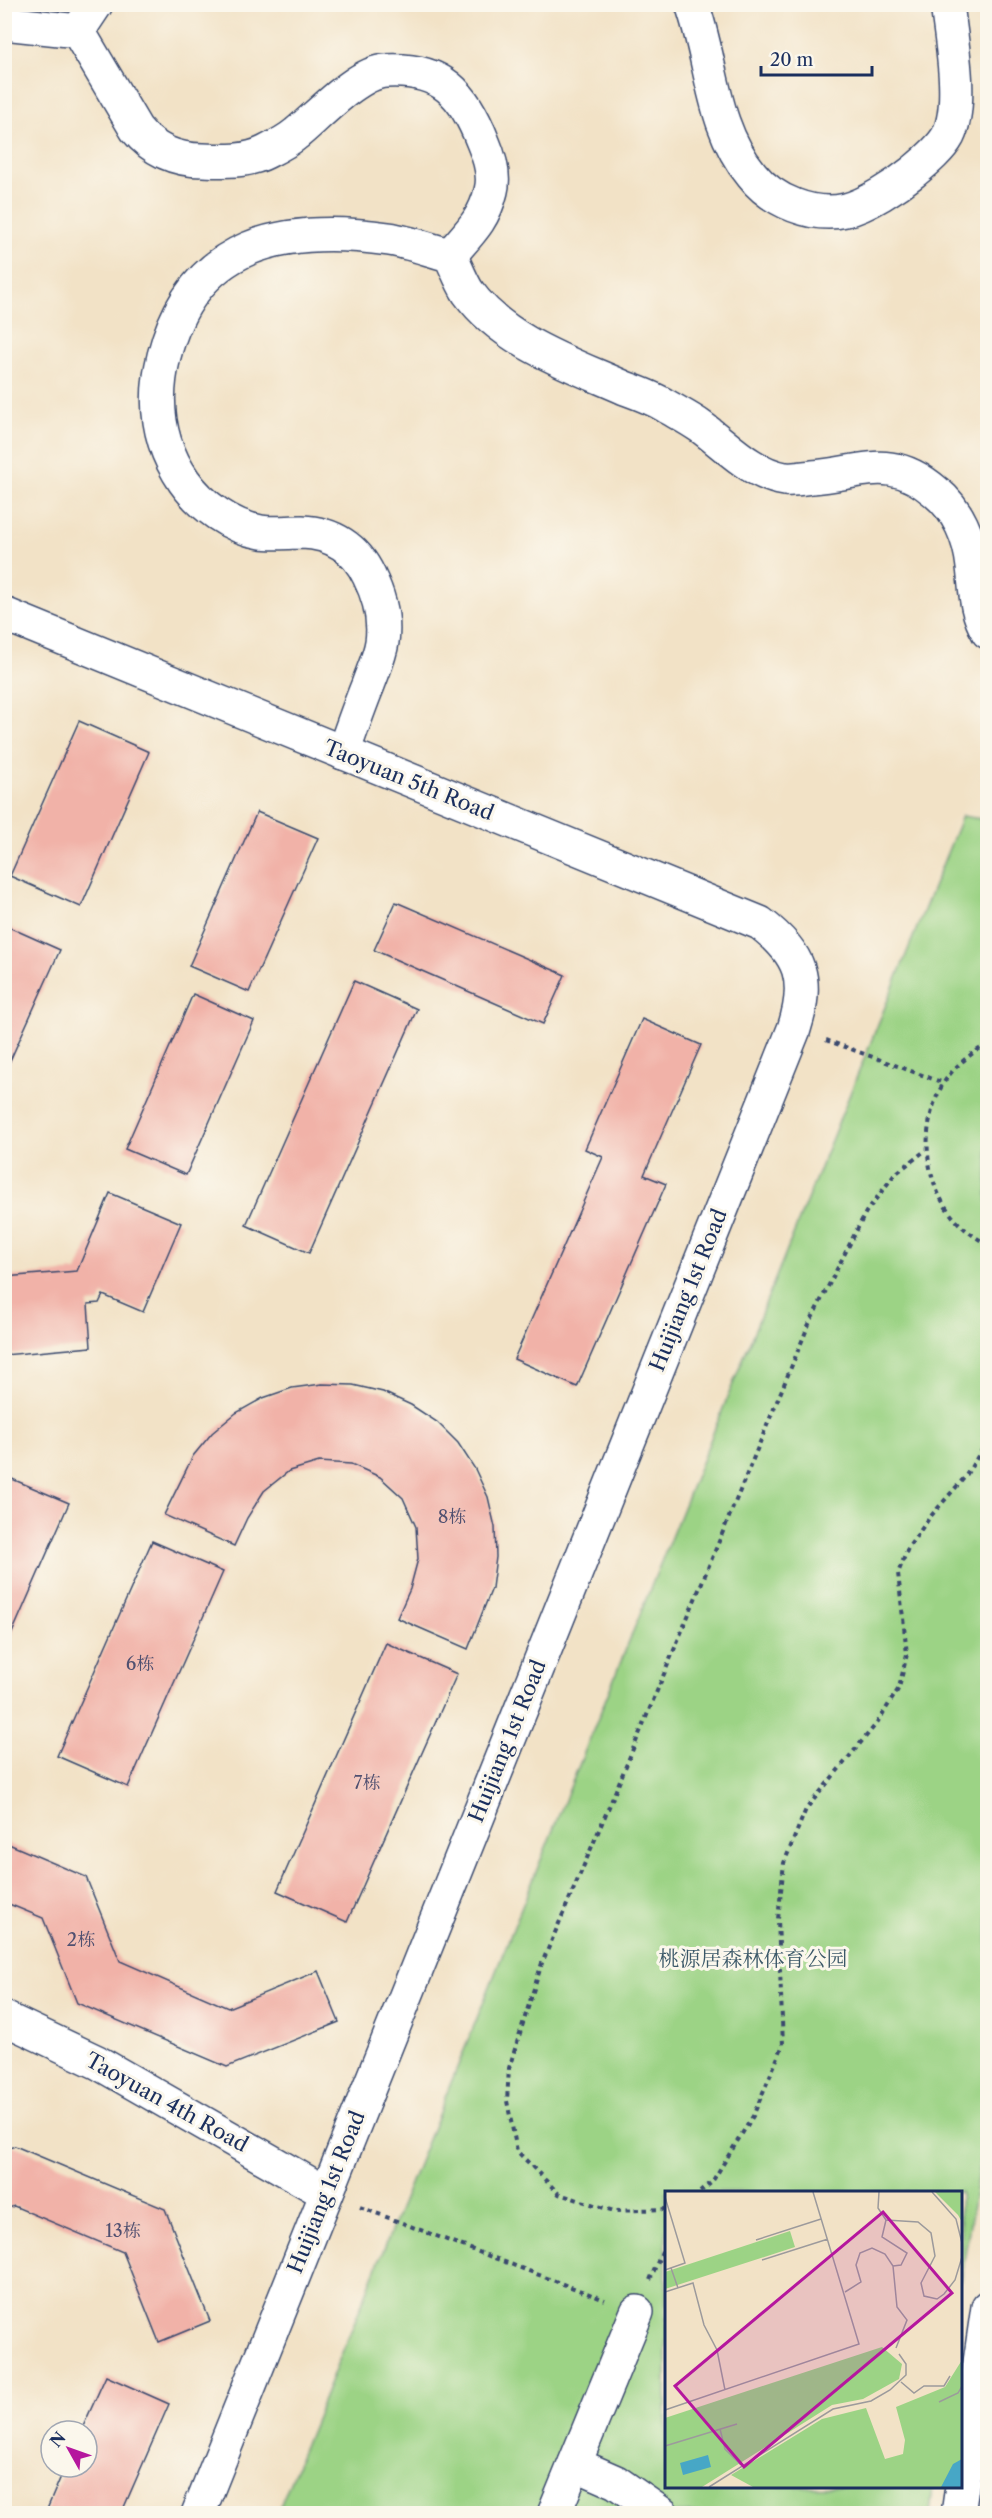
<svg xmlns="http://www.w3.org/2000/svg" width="992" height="2518" viewBox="0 0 992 2518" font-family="'Libre Caslon Text','Noto Serif SC',serif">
<rect width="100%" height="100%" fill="#fbf7ec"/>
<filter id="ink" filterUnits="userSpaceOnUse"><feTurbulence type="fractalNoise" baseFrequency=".0167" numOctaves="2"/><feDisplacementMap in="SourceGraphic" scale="12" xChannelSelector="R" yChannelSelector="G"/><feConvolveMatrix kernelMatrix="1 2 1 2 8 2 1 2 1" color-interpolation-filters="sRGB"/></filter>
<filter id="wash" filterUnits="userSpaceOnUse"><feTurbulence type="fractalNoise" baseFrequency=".008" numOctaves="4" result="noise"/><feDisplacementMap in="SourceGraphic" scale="24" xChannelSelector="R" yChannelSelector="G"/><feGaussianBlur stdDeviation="1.35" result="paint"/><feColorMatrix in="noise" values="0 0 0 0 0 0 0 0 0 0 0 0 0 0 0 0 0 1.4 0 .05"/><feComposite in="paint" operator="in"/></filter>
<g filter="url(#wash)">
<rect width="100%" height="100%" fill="#f2e2c6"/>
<path fill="#9cd385" stroke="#5c8172" stroke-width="1.5" d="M962 816 987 820 988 2107 961 2282 960 2192H666V2486L933 2487 930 2513 277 2514Z"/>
<g id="blocks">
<g fill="#f1b2a8">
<path d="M79 721 149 752 81 907 10 876Z"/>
<path d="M257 812 318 838 249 992 189 966Z"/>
<path d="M396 902 565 975 543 1024 374 950Z"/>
<path d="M4 925 60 950 4 1074Z"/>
<path d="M354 981 417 1009 309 1253 246 1225Z"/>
<path d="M193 994 254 1021 186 1175 125 1149Z"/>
<path d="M642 1019 701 1045 644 1175 666 1184 577 1387 514 1359 603 1157 585 1149Z"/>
<path d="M110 1193 181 1223 143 1312 103 1295 99 1303 88 1304 91 1347 4 1355V1277L77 1271Z"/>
<path d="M322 1384 353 1385 383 1392 411 1405 437 1422 458 1443 475 1469 488 1497 495 1527 496 1557 492 1588 468 1649 397 1618 410 1589 418 1559 416 1527 403 1498 380 1477 351 1464 319 1462 289 1471 264 1491 247 1518 234 1546 164 1515 193 1456 212 1433 236 1413 263 1398 292 1388Z"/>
<path d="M5 1476 69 1503 5 1649Z"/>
<path d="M152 1541 223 1572 128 1787 57 1756Z"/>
<path d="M386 1643 457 1674 347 1922 277 1891Z"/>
<path d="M4 1842 86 1877 120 1961 228 2008 318 1971 339 2022 227 2067 77 2003 43 1918 4 1902Z"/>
<path d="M15 2146 165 2209 210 2321 159 2342 123 2252 14 2206 4 2210V2150Z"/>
<path d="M106 2376 169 2404 121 2514H45L65 2467H87V2431H81Z"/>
</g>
</g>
</g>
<g filter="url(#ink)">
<use href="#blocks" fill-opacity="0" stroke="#3b4a6e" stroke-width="1.5"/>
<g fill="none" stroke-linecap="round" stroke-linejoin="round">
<g stroke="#3b4a6e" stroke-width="36">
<g id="minor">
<path d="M692 4C713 62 711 126 752 175 772 201 813 218 846 210 867 205 897 185 913 172 925 162 941 149 948 136 964 104 951 39 947 4"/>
<path d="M4 23 78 31"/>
<path d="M78 31 136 129C154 151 175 160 203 160 224 161 247 162 266 152 276 147 289 140 297 133 318 116 358 72 386 71 442 68 464 93 483 142 489 156 495 176 491 191 484 220 469 233 450 255"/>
<path d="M78 31 96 4"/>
<path d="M4 614 760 923C801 954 810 980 794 1029L198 2514"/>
<path d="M343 753C351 730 359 707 368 685 373 671 380 656 382 642 385 620 379 596 369 576 356 548 332 533 302 532 288 532 274 534 261 532 230 527 201 505 184 481 157 442 153 400 164 356 193 241 284 224 389 239 409 242 430 250 450 255 456 267 461 281 468 292 504 342 571 364 625 388 639 393 653 398 666 406 678 413 690 419 701 427 727 446 752 474 785 479 794 480 804 478 812 477 864 473 891 453 936 492 958 510 970 538 973 567 976 591 975 610 988 632"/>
<path d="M4 2018 97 2062 326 2193"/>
<path d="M575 2464 616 2482 662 2514"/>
<path d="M554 2514 637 2312"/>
<path d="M958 2514 988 2307"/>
</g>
</g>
<g stroke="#3b4a6e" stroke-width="4" stroke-dasharray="4.5 4.5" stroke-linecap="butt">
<path d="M826 1040 944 1083"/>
<path d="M988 1044C971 1053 953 1067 943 1084 912 1138 928 1216 988 1244"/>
<path d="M700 2192 712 2182 753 2116 783 2045 778 1919 784 1863 806 1809 877 1723 899 1688 907 1654 898 1573 908 1548 930 1517 965 1477 988 1440"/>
<path d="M360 2207 605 2300"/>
<path d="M666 2209 614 2211 559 2194 517 2151 507 2101 509 2068 542 1963 611 1802 809 1324 866 1212 895 1174 926 1150"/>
<path d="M650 2280 666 2242"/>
</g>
<use href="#minor" stroke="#fff" stroke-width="33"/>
</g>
</g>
<g text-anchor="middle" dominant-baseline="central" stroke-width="6" stroke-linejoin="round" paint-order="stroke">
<g font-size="18" fill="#505070">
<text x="452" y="1517">8栋</text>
<text x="140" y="1664">6栋</text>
<text x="367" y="1783">7栋</text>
<text x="81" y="1940">2栋</text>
<text x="123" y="2231">13栋</text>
</g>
<g font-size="21" fill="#1b2f5e" stroke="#fbf7ec">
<text transform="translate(409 780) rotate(22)">Taoyuan 5th Road</text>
<text transform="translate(688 1290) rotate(-68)">Huijiang 1st Road</text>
<text transform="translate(507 1741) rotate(-68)">Huijiang 1st Road</text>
<text transform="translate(167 2102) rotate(29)">Taoyuan 4th Road</text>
<text transform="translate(326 2192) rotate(-68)">Huijiang 1st Road</text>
</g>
<g font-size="21" fill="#3b5868" stroke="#fbf7ec">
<text x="753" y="1958">桃源居森林体育公园</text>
</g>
</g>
<g transform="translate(665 2191)">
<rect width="297" height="297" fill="#f2e2c6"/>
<path d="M270 1H297V31L293 24ZM125 40 130 56 0 98V81ZM217 156 237 173 234 188 198 208 167 214 37 296H0V227ZM297 169V296H88L66 284 157 228 201 217 220 268 238 263 240 249 231 216 280 196Z" fill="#9cd385"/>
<path d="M43 264 46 276 18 284 15 272ZM297 268V296H276L288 273Z" fill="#47a7c6"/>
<path fill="none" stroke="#9c9a9c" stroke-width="1.5" d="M214 1 213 17 221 29M267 1 291 28 297 52M0 6 20 72 0 79M221 29 253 31 266 42 270 65 256 92 259 105 272 108 279 103 290 89 297 66M221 29 217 46 242 62 236 74 228 75M91 49 156 28M97 69 163 48M6 77 13 97M0 101 28 92 39 134 52 159 60 199M180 101 196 91 191 74 195 62 207 57 220 63 228 75 232 116 242 129 231 157M236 191 249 202 259 195H279L285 185M274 211 293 202 297 195M0 219 194 153 148 1M55 238 60 258 76 274M0 255 72 233M44 296 168 218 206 210 225 199 241 184V173L234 163"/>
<path fill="#b5179e" fill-opacity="0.15" stroke="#b5179e" stroke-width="3" d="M218 21 287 102 79 276 10 195Z"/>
<rect width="297" height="297" fill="none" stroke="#1b2f5e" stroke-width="3"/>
</g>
<rect width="992" height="2518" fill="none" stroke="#fbf7ec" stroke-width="24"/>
<g transform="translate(69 2449) rotate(310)"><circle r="28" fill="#fbf7ec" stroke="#a1a7b3" stroke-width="1.5"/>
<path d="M0-4.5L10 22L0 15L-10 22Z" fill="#b5179e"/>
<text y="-9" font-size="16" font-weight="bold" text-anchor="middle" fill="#1b2f5e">N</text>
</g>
<path d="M761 66v9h111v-9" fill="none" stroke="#1b2f5e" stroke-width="3"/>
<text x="770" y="66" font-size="18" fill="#1b2f5e" stroke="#fbf7ec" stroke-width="4.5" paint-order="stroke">20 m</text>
</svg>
